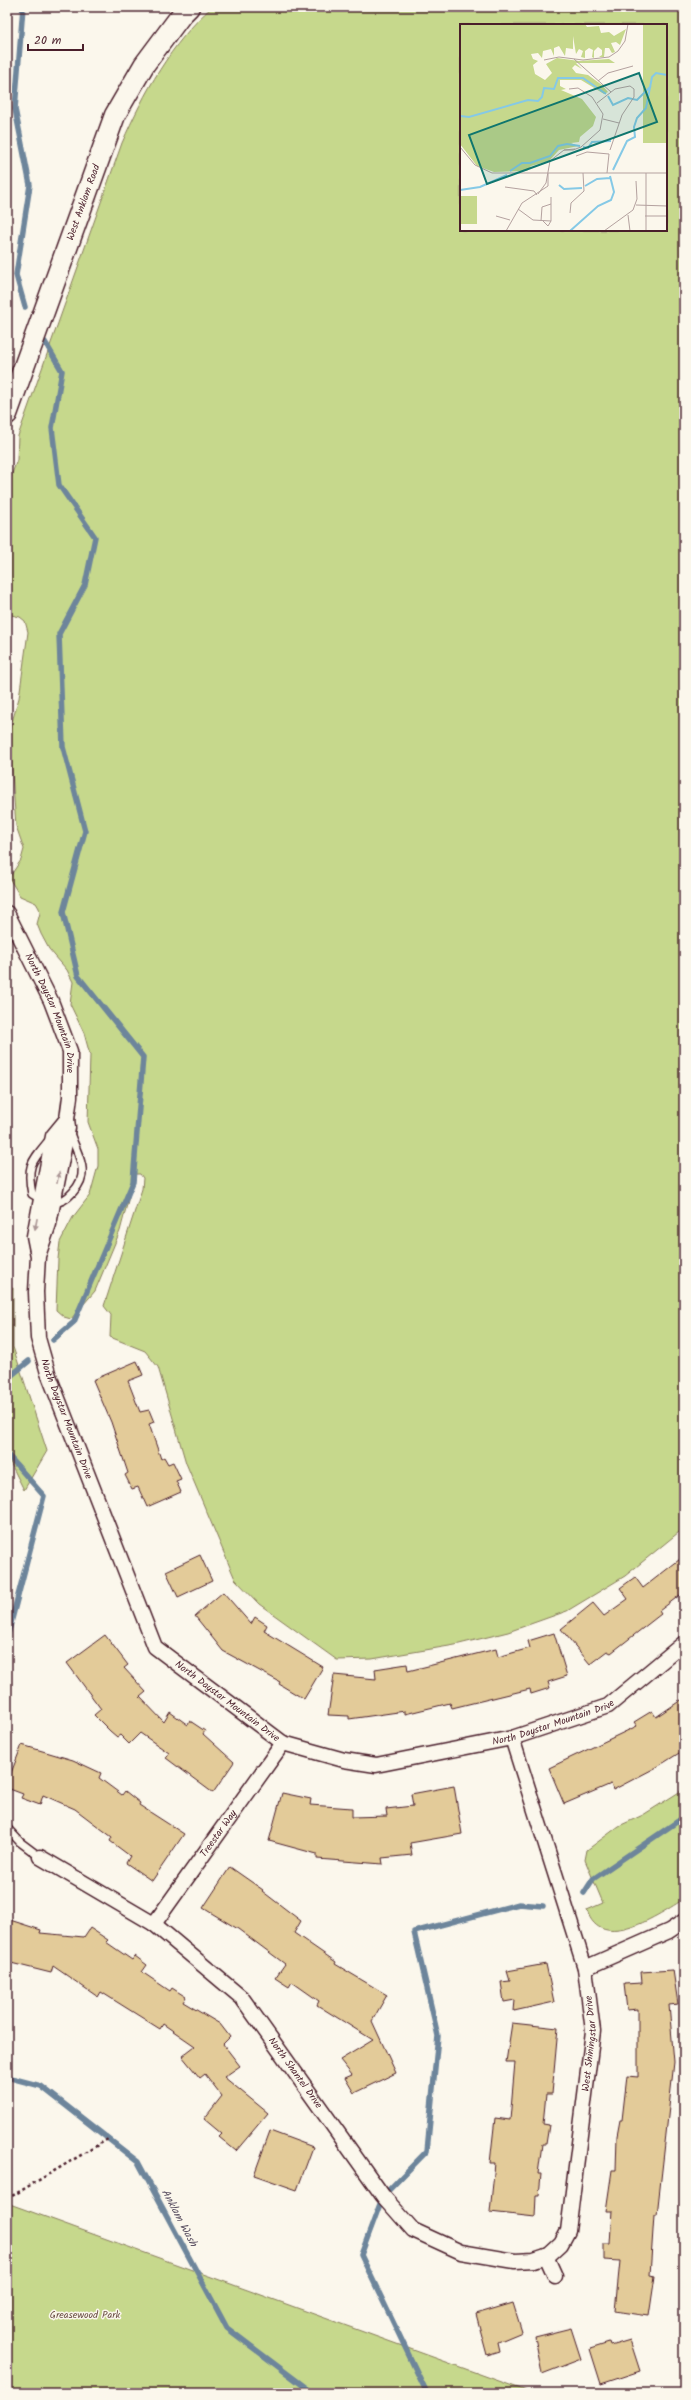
<svg xmlns="http://www.w3.org/2000/svg" width="691" height="2400" viewBox="0 0 691 2400" font-family="Kalam,sans-serif">
<rect width="100%" height="100%" fill="#fbf7ec"/>
<filter id="ink" filterUnits="userSpaceOnUse"><feTurbulence type="fractalNoise" baseFrequency=".025" numOctaves="2"/><feDisplacementMap in="SourceGraphic" scale="8" xChannelSelector="R" yChannelSelector="G"/><feConvolveMatrix kernelMatrix="1 2 1 2 8 2 1 2 1" color-interpolation-filters="sRGB"/></filter>
<g filter="url(#ink)">
<g fill="#c6d88c" stroke="#887c5c" fill-rule="evenodd">
<path d="M212 7H684V1528L625 1576 567 1611 508 1632 455 1645 372 1659 337 1660 259 1604 235 1579 186 1463 158 1367 145 1351 110 1337 111 1315 104 1306 142 1189 143 1178 140 1174H135L120 1231 95 1291 71 1319 64 1317 56 1310 58 1259 60 1242 73 1217 90 1195 98 1166V1149L88 1122 90 1055 84 1033 70 1004 73 982 67 970 49 949 41 934 37 924 40 913 39 908 36 903 20 896 9 878 21 860 24 849 16 826 9 732 19 698 28 632 25 621 20 617 7 614V487L17 460 18 436 122 143C144 93 171 43 212 7ZM461 25H666V230H461Z"/>
<path d="M13 1288V1347L47 1451 24 1490 7 1456V1289Z"/>
<path d="M684 1789V1899C660 1914 600 1955 587 1910L603 1903 585 1860 587 1850 619 1826 643 1815Z"/>
<path d="M7 2203 532 2393H7Z"/>
</g>
<g fill="none" stroke-linecap="round" stroke-linejoin="round">
<g stroke="#6d859b" stroke-width="5.5">
<path d="M23 7 15 109 30 185 16 275 25 307"/>
<path d="M45 342 62 371 52 428 59 485 95 537 85 585 59 634 63 747 85 831 63 912 78 976 143 1057 133 1182 74 1322 53 1340"/>
<path d="M7 1379 29 1361"/>
<path d="M7 1454 44 1496 7 1638"/>
<path d="M584 1893 593 1879 684 1817"/>
<path d="M7 2077 41 2086 138 2162 227 2328 313 2393"/>
<path d="M427 2393 361 2255 383 2196 427 2151 438 2036 414 1932 519 1904 543 1906"/>
</g>
</g>
<g fill="#e3cb99" stroke="#4a1f2b">
<path d="M137 1361 143 1375 128 1381 140 1412 149 1410 154 1422 149 1424 161 1459 164 1457 168 1464 173 1462 181 1479 176 1481 181 1492 147 1507 138 1487 132 1489 125 1475 128 1473 111 1422 93 1380Z"/>
<path d="M200 1555 212 1581 178 1597 166 1571Z"/>
<path d="M684 1556V1592L659 1611 661 1614 611 1653 607 1651 590 1664 561 1629 593 1603 604 1616 628 1599 620 1588 635 1577 643 1588Z"/>
<path d="M223 1592 251 1624 255 1617 267 1625 264 1631 323 1667 304 1699 279 1684 280 1682 223 1651 195 1616Z"/>
<path d="M554 1633 567 1676 548 1682 550 1688 531 1694 530 1689 452 1708 450 1703 405 1714V1711L349 1719V1716L328 1715 334 1675 376 1679 375 1669 407 1664 408 1671 496 1649 498 1657 530 1648 528 1641Z"/>
<path d="M105 1635 128 1665 124 1668 146 1692 140 1697 164 1722 170 1712 188 1725 190 1721 205 1731 203 1734 234 1762 213 1793 166 1758 169 1753 140 1733 129 1744 120 1735 117 1737 110 1731 94 1715 101 1709 67 1663Z"/>
<path d="M684 1698V1750L657 1767 613 1790 611 1784 564 1804 549 1768 637 1726 634 1722 652 1711 656 1717Z"/>
<path d="M22 1745 73 1760 101 1773 99 1778 122 1795 125 1791 140 1803 139 1805 184 1834 152 1881 126 1863 130 1856 110 1841 112 1837 75 1809 43 1795 40 1805 21 1798 23 1794 7 1788V1783Z"/>
<path d="M454 1786 462 1834 410 1843 412 1855 382 1858 383 1864 317 1859V1854L269 1841 282 1793 311 1799 310 1805 352 1808V1817L387 1816 386 1809 413 1806 411 1794Z"/>
<path d="M230 1867 263 1890 262 1891 301 1921 294 1933 336 1962 335 1964 387 1995 372 2021 396 2073 354 2093 345 2078 352 2075 340 2060 373 2040 317 2005 319 2001 292 1982 289 1987 275 1978 285 1964 238 1929 203 1908Z"/>
<path d="M7 1919 41 1930 40 1933 84 1937 90 1928 108 1940 106 1942 132 1960 135 1956 147 1965 142 1972 170 1991 172 1988 186 1997 183 2002 220 2024 230 2037 223 2044 240 2066 224 2077 268 2113 236 2151 219 2137 222 2134 204 2119 222 2096 205 2074 200 2078 182 2056 195 2046 163 2024 160 2029 101 1992 98 1997 53 1966 51 1973 7 1962Z"/>
<path d="M546 1964 554 2002 514 2011 515 2000 504 2002 501 1982 510 1981 507 1971Z"/>
<path d="M673 1970 678 2004 669 2005 674 2062 657 2215H654L650 2275 655 2276 649 2316 615 2311 620 2261 604 2260V2244H610L612 2211H606L612 2170H616L617 2136 620 2120H622L627 2076 638 2077V2009L627 2010 624 1984 642 1983 641 1972Z"/>
<path d="M512 2023 558 2028 552 2094H546L543 2124 549 2125 546 2144H542L538 2174H541L539 2196H536L535 2217 490 2212 495 2163H490L495 2118 510 2120 515 2062H506Z"/>
<path d="M270 2131 313 2147 297 2190 254 2175Z"/>
<path d="M513 2303 522 2332 498 2342 500 2351 487 2355 476 2314Z"/>
<path d="M571 2328 581 2359 542 2374 535 2337Z"/>
<path d="M630 2340 640 2371 601 2384 590 2349 609 2343 610 2346Z"/>
</g>
<g fill="none" stroke-linecap="round" stroke-linejoin="round">
<g stroke="#4a1f2b" stroke-width="10">
<g id="lane">
<path d="M42 1200 32 1194C26 1165 32 1161 50 1139"/>
<path d="M52 1203C61 1203 67 1199 73 1192 92 1172 77 1155 70 1133"/>
<path d="M7 1828 20 1842 40 1857"/>
</g>
</g>
<g stroke="#4a1f2b" stroke-width="17">
<g id="street">
<path id="s1" d="M7 913 51 1001 70 1051V1097L67 1119"/>
<path id="s2" d="M38 1256 49 1224 68 1128 67 1119 53 1136 34 1236 38 1256 36 1292 38 1338 48 1373 155 1647 283 1743 344 1760 376 1765 512 1738 608 1706 684 1643"/>
<path id="s3" d="M40 1857 154 1924 242 1998 383 2196 413 2230 461 2252 515 2261 534 2260 549 2255 561 2244 568 2231 593 2031 585 1968 512 1738"/>
<path id="s4" d="M154 1924 283 1743"/>
<path d="M585 1968 669 1931 684 1921"/>
<path d="M546 2256 555 2276"/>
</g>
</g>
<g stroke="#4a1f2b" stroke-width="23">
<g id="secondary">
<path id="s5" d="M7 414 115 115 144 65 182 14 189 7"/>
</g>
</g>
<path stroke="#4a1f2b" stroke-width="2.5" stroke-dasharray="3 3" stroke-linecap="butt" d="M7 2199 108 2139"/>
<use href="#lane" stroke="#fbf7ec" stroke-width="7"/>
<use href="#street" stroke="#fbf7ec" stroke-width="14"/>
<use href="#secondary" stroke="#fbf7ec" stroke-width="20"/>
</g>
<defs><path id="oneway-solid" d="M-6-.8H1V-3.2L6.5 0L1 3.2V.8H-6Z"/></defs>
<g fill="#ab9695">
<use href="#oneway-solid" transform="translate(58 1178) rotate(-79)"/>
<use href="#oneway-solid" transform="translate(36 1224) rotate(101)"/>
</g>
</g>
<g text-anchor="middle" dominant-baseline="central" stroke-width="3" stroke-linejoin="round" paint-order="stroke">
<g font-size="10" fill="#4a1f2b" stroke="#fbf7ec">
<text stroke="none"><textPath href="#s5" startOffset="225">West Anklam Road</textPath></text>
<text stroke="none"><textPath href="#s1" startOffset="110">North Daystar Mountain Drive</textPath></text>
<text stroke="none"><textPath href="#s2" startOffset="453">North Daystar Mountain Drive</textPath></text>
<text stroke="none"><textPath href="#s2" startOffset="788">North Daystar Mountain Drive</textPath></text>
<text stroke="none"><textPath href="#s2" startOffset="1136">North Daystar Mountain Drive</textPath></text>
<text stroke="none"><textPath href="#s4" startOffset="111">Treestar Way</textPath></text>
<text stroke="none"><textPath href="#s3" startOffset="898">West Shiningstar Drive</textPath></text>
<text stroke="none"><textPath href="#s3" startOffset="339">North Shantel Drive</textPath></text>
</g>
<g font-size="10" fill="#694d43" stroke="#fbf7ec">
<text x="85" y="2315">Greasewood Park</text>
</g>
<g font-size="11" font-style="italic" fill="#5c5263" stroke="#fbf7ec">
<text transform="translate(179 2218) rotate(62)">Anklam Wash</text>
</g>
</g>
<g transform="translate(460 24)">
<rect width="207" height="207" fill="#fbf7ec"/>
<path d="M0 0H125L127 3 139 2 141 9 149 8 154 12 166 5 160 21 156 18 151 19 155 28 152 29 149 24H145L144 33H139L142 31V26L138 23 134 27V34L132 33 133 26 129 24 125 27V34L121 33 123 27 119 25 116 30 113 12V25L106 24 105 32 99 22 94 24V32L91 25 83 27 82 34 78 29 71 30 73 35 78 37 73 41 75 50 85 56 92 49 86 40 97 34 119 37 149 35 155 39H116L122 45 115 41 112 44 116 49 128 51 142 61 148 68 144 70 121 56H100V62L106 65 101 66 122 75 136 93 133 102 120 113 119 118 111 119 118 122 99 126 89 137 71 142 67 147 34 148 17 142 0 120ZM183 0H207V119H183ZM0 172H17V200H0Z" fill="#c6d88c"/>
<path fill="none" stroke="#85c9e6" stroke-width="2" d="M148 72 153 81 168 74 177 76 191 62M0 92 9 93 68 76 78 77 82 73 84 64 94 65 98 54H123L146 70M123 123 128 124 132 118 151 117M153 146 167 117 175 113 174 103 177 94 186 84 192 53 196 49 207 51M50 147 62 139H70L90 132 98 122 107 120 120 122M99 161 104 165 122 164M125 162 137 155 150 154M0 166 20 163 47 151M25 207H43M110 207 138 182 151 176 154 168 150 152"/>
<path fill="none" stroke="#b4a19f" stroke-width="1" d="M114 35 151 68M84 36 99 33 123 36 149 33 158 27 165 17 168 0M138 57 148 49 173 42M109 65 118 64 132 73 143 90 140 106 121 123 113 126H104L115 125M137 79 155 65 170 62 174 65V73L162 91 150 126M143 95 159 99M0 123 15 141 32 149H207M116 132 127 128 149 130M123 149 124 167M147 149 149 130M186 149V207M45 163 74 167 77 171M78 170 86 159 90 137 104 126M91 173V197M176 181 207 182M58 185 73 196 91 197M110 189 111 179 124 167M168 191 170 207M36 192 50 196M185 192H207M81 197 82 183 91 180M83 197 88 202 91 197M46 207 62 179 88 162V149M144 207 173 186 177 175 176 157"/>
<path fill="#0f766e" fill-opacity="0.15" stroke="#0f766e" stroke-width="2" d="M179 49 197 98 27 160 9 111Z"/>
<rect width="207" height="207" fill="none" stroke="#4a1f2b" stroke-width="2"/>
</g>
<rect width="691" height="2400" fill="none" stroke="#fbf7ec" stroke-width="24"/>
<rect x="12" y="12" width="667" height="2376" fill="none" stroke="#4a1f2b" stroke-width="1.5" filter="url(#ink)"/>
<path d="M28 44v6h55v-6" fill="none" stroke="#4a1f2b" stroke-width="2"/>
<text x="34" y="44" font-size="12" fill="#4a1f2b" stroke="#fbf7ec" stroke-width="3" paint-order="stroke">20 m</text>
</svg>
